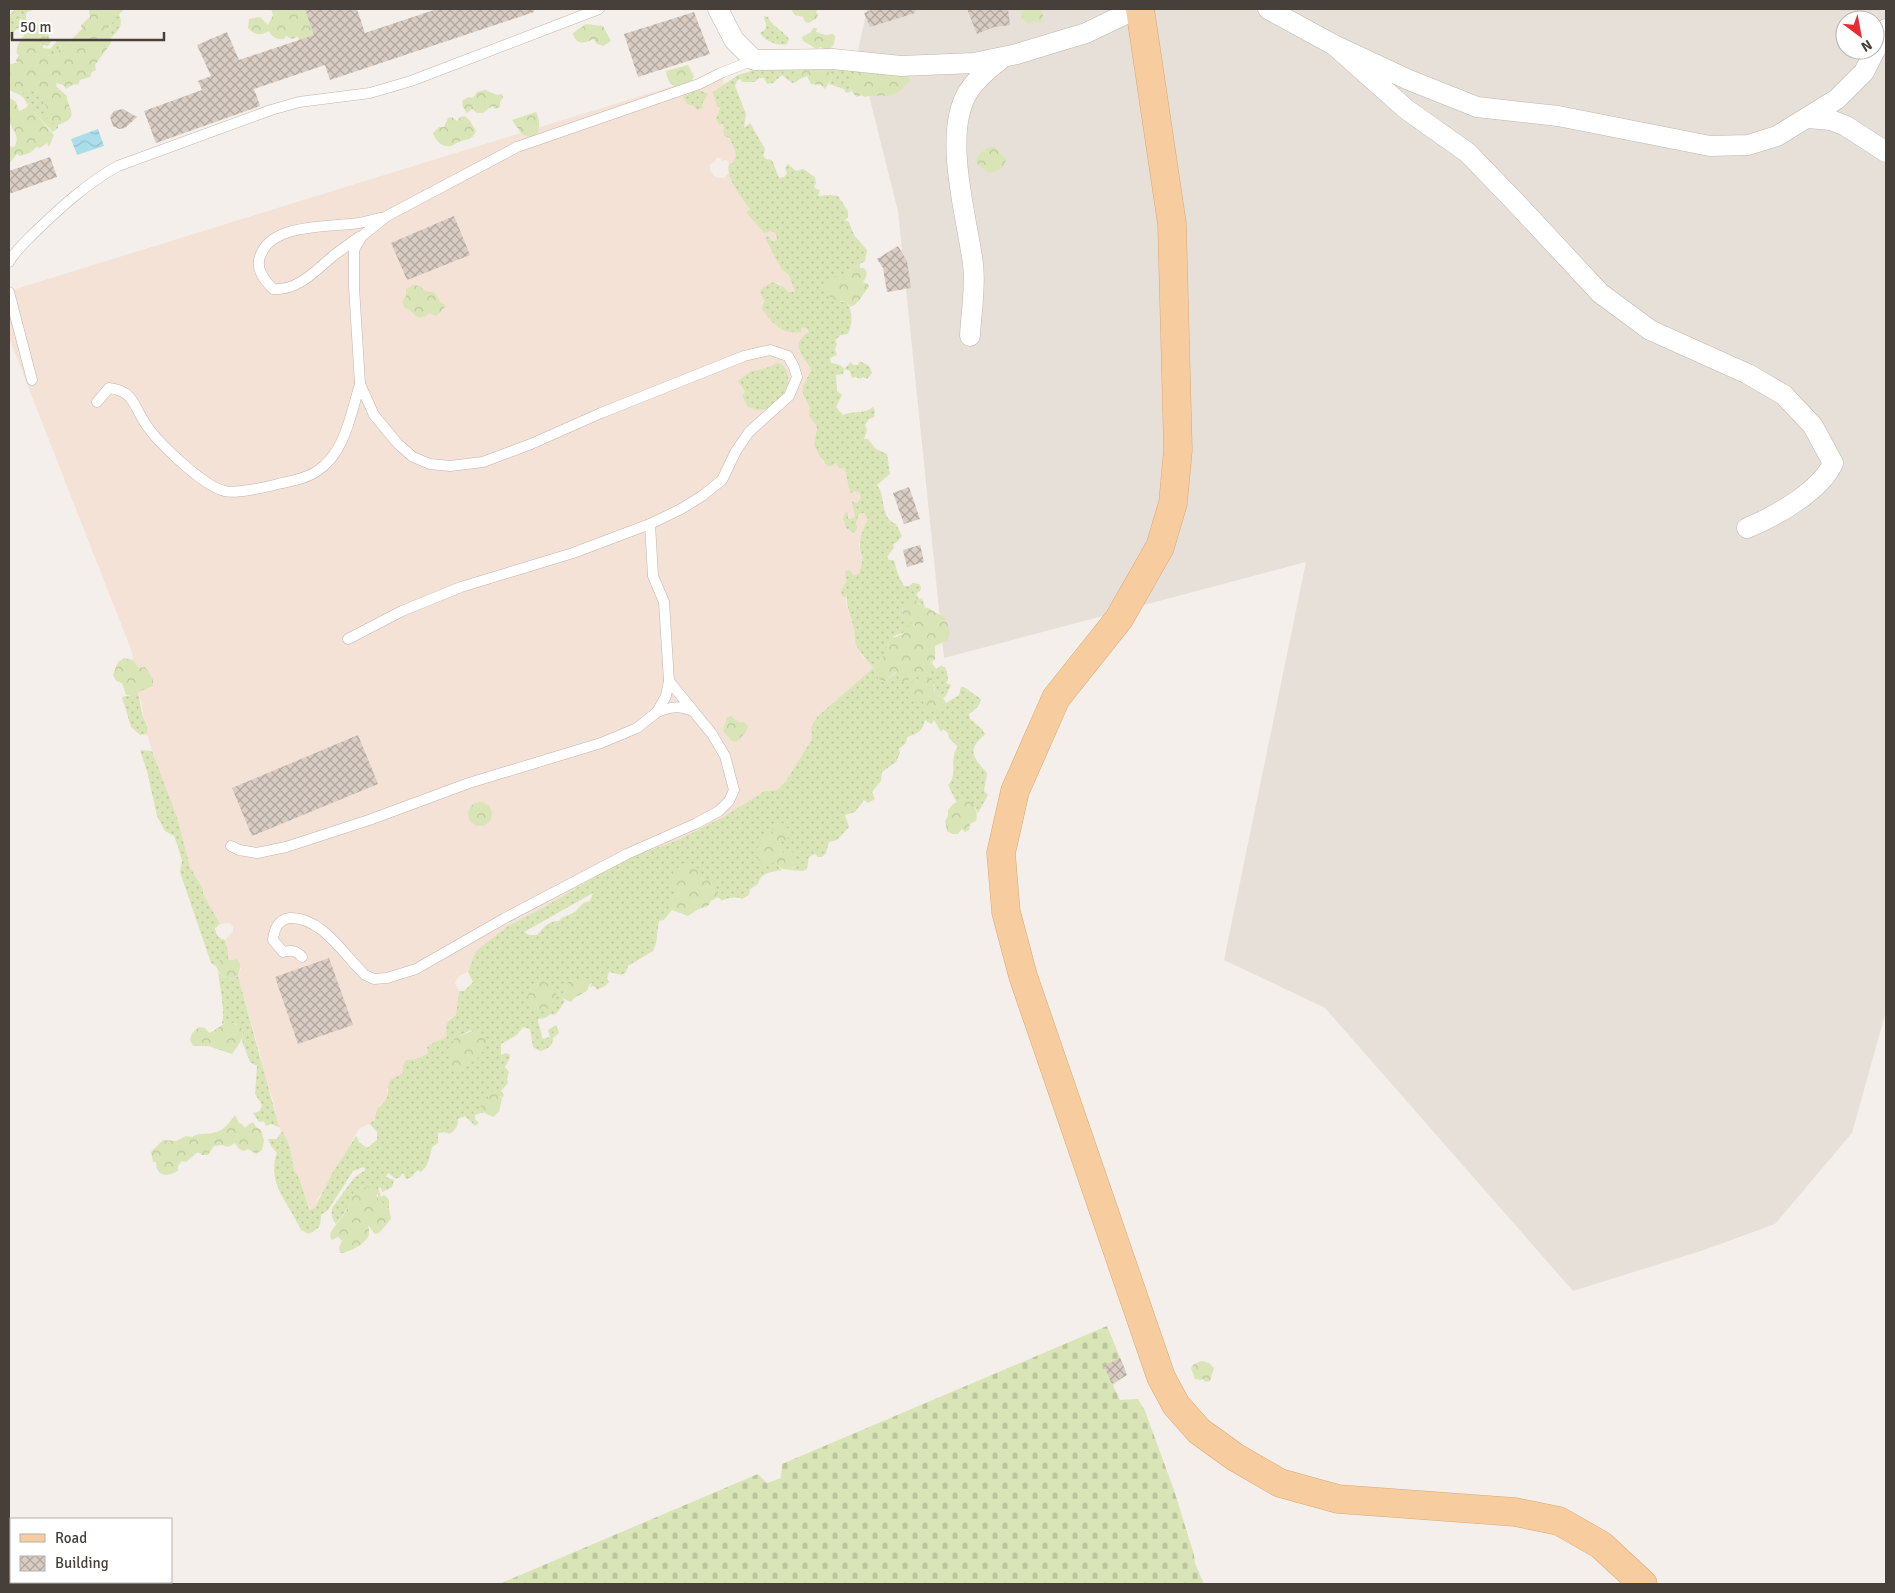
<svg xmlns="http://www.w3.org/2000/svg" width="1895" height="1593" viewBox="0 0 1895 1593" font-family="Signika,sans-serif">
<defs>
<pattern id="grass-dots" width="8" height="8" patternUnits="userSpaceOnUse" patternTransform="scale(1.25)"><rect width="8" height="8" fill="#d9e5b6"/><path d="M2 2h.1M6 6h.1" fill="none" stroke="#bcc69d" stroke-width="1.8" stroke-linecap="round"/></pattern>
<pattern id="forest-crowns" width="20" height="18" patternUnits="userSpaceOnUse" patternTransform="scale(1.25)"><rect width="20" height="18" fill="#d9e5b6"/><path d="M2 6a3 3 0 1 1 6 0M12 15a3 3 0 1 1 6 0" fill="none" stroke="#bcc69d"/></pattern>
<pattern id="cemetery-stones" width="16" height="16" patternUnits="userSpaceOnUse" patternTransform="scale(1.25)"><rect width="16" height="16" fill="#d9e5b6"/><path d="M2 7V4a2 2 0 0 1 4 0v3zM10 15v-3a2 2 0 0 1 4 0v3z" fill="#bcc69d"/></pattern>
<pattern id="water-waves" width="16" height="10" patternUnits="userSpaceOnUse" patternTransform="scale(1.25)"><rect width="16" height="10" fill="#acddeb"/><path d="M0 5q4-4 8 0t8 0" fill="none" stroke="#95bfca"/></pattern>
<pattern id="building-cross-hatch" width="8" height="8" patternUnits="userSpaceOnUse" patternTransform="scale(1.25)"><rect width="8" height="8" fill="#d8ccc3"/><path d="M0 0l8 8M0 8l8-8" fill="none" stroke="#b1a79f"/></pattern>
</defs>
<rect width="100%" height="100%" fill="#f4efea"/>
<path fill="#e7e0d9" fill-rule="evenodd" d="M867 9H1886V1011L1852 1133 1775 1224 1701 1251 1573 1291 1325 1008 1224 960 1306 562 944 658 898 211 858 51ZM1845 20H1875V50H1845Z"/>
<path fill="#f4e2d7" d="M721 73 724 84 720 89 723 130 737 152 736 158 733 163 729 164 727 160 722 161 720 158H716L715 162 710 164V170L715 177 724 178 729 173 735 187 750 209 746 212 775 233 776 240 772 241 789 275 795 293 787 292 778 283 773 282 762 303 769 318 777 327H802L807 328 809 332 800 339 799 344V350L805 362 811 370 803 386V394L810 408 813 423 817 428 814 445 823 462 836 463 845 468 850 493 854 491 859 493 861 498 857 503 853 501 855 517 850 519 845 513 844 522 856 523 859 514 864 513 868 519 859 544 860 552 863 558 859 574 845 577 846 582V604L855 630 854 640 863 657 868 661 873 668 817 717 811 727 812 739 786 781 777 790 765 791 723 817 678 840 623 860 541 909 508 926 477 951 468 972 459 976 455 983 459 991 456 1015 449 1019 447 1037 434 1042 427 1047 428 1053 416 1059 406 1060 403 1073 387 1090V1097L385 1102 379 1105 375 1113V1120L359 1129 318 1199 314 1209 309 1211 300 1180 294 1170 289 1144 279 1127 271 1093 266 1085 261 1057 238 976 241 969 237 959 228 960V951L225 940 233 931V927L230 923 220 924 203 894V889L190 867 177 817 152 751 147 734 148 725 144 718 141 700 137 691H143L139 668 133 660 132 652 9 338V291L673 86Z"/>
<g fill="url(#grass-dots)" fill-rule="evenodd">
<path d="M15 9H36L27 12 26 16 27 25C15 27 12 33 9 44V16Z"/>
<path d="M117 9H125L119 14C124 26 118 31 110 39L107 30 110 27Z"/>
<path d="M764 16 768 17C772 27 783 30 789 39L787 44C777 46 766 42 760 33 771 27 764 23 764 16Z"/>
<path d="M47 31 51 42 48 46 43 45V48L50 49 58 40H65L61 43 58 55C50 58 40 54 38 46 45 42 47 38 47 31Z"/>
<path d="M796 66V77L800 79 796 82 792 83 782 75 773 83 767 84 764 78H759L755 82H743L740 79 737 81 735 86 746 114 744 128 750 123 765 149 763 156 766 159 772 160 779 178 784 177 787 173 785 168 788 164 796 171 803 169 815 177 816 183 814 186 816 189 820 190 818 196 829 195 838 196 848 211V217L845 220 849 222 854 235 867 250 865 261 846 272 842 277H830L841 302 846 301C853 311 853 323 848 334L841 335 835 340 837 344 835 349 837 355 830 358 831 363 840 365 844 369 851 362 853 365H858L860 361 869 366 872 373 867 379 863 377 860 379 856 377 852 378 850 371 844 369 843 374 836 375 837 391 842 395 836 407 843 415C853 410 863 415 873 407L875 411 874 417 869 419 865 425 867 430 864 439H868L876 449 887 454 890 474 877 485C887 497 879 518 896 524L902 536 896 543 893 544 894 548 887 557 889 560H894L898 575 904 586H909L913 583 919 584 921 587 920 591 916 594 919 599 922 598 925 608 922 607 919 603 903 607 902 614 904 619 910 620 916 628 894 636 888 644 886 653 873 668 881 682 886 681 897 672 906 681 915 676 932 663 936 669 941 666 945 667 947 672 948 680 946 683 951 685 946 696 943 698 935 694 934 684 910 688 906 694 923 701 935 709 944 710 946 703 959 695 961 687H964L981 699C980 706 975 710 969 714L970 719 982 729 985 734C982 738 978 740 976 744 968 755 981 766 987 773L984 791 988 795 978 813 975 807 964 799 957 803 948 785C959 774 948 758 958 747L949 738 948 733 943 729 941 732 934 720 931 724 925 720C923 731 917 734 907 737L906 743 899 749 900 753 896 762 882 772 881 781 872 792 875 799 868 803 864 800 855 812 845 815 849 827 837 840 829 842 826 853 822 857H818L815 854 809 857 807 869 803 871 789 870 795 867 779 849 781 842 773 835 770 838 774 862 782 870C771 872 761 872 758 884L750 889 749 895 742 899C737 896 726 898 722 901L718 897C718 886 707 884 700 877L673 897 670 904 672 910 664 920 659 921 656 943 653 951 628 966C625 979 619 974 609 972L607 978 609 982 605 986 597 990 594 986 590 987 592 983 562 998 565 1001C561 1006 560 1011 554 1015L551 1014 545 1018 538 1019C538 1026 542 1031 542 1039L550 1037 548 1030 556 1025 559 1033 553 1038C553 1046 548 1049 540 1051L533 1047 530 1029 523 1027 517 1035 501 1044V1055L506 1053 510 1055 509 1060 505 1067 509 1072 507 1078 508 1083 501 1091 504 1095 502 1099 501 1096 488 1101 481 1106 484 1112 475 1115V1119L479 1123 475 1126 465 1116 458 1119C458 1126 456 1130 449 1134L444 1132 438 1133V1143L432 1147C430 1156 428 1167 421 1172L418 1170 410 1178 406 1179 403 1173 400 1177 396 1179 388 1173 386 1177 394 1180 392 1187 382 1192 381 1188 378 1187 381 1197 384 1195 389 1200V1209L379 1200 378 1195 354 1192C349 1204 345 1214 336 1224 332 1219 331 1215 332 1208L354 1178 365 1170 364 1167 353 1171 328 1210 321 1215C321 1227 319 1229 308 1234L301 1230C289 1203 266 1183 277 1153L271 1146 268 1139H277L282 1131 289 1144 294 1170 300 1180 309 1210 314 1209 333 1172 356 1136 359 1142 367 1148 377 1140V1132L369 1123 375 1120C375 1104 384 1107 387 1097 388 1092 388 1086 390 1080L403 1073V1066L406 1060 416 1059 428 1053 427 1047 434 1042 447 1037C445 1026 446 1021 456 1015L459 991H464L473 982 468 972 476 951 508 926 541 909 623 860 678 840 723 817 765 791 777 790 786 781 812 739 811 727 817 717 873 668C867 659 858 652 855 641 854 637 855 633 854 629 852 618 846 608 847 597L842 596 841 592 846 582 845 571 850 570 853 575 859 574 863 558C856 546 862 531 868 519L864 513 859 514 856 523 857 529 854 533 846 528 843 518 845 513 848 512V518L850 519 855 517 852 501 857 503 861 498 859 493 854 491 850 494 845 468H839L836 463 832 466H827L819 455 814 445 817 428 809 415 810 408 803 394V386L811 370C804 357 788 344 809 332L807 328 802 327 801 332C782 335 772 323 762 309L764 300 760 292 763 287 773 282 785 288 787 292H795L789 275 782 270 765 238 768 236 772 241H774L777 239 775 233 771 231 764 233 746 212 750 209C742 197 725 178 729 164L733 163C739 153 734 148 729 138L724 136 723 124 719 125 716 119 720 108 717 106 713 92 738 75 755 70ZM593 893 590 901C579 903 581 908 573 913 568 916 563 916 559 921 547 921 544 928 537 935H529L524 932ZM471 1030 478 1057 460 1071 452 1065 455 1038Z"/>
<path d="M840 67 847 71H858L850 85 851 92 846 93 844 89 829 84 832 78 828 69Z"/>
<path d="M28 88C42 94 47 103 48 118L58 125V128L53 132 33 111 29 103 27 104 24 98 20 95Z"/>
<path d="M699 90 708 94 702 104 703 108 697 110 694 106 687 104 683 96Z"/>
<path d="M778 363 782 364C797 383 782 396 768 409L757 410 748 407 742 396 745 391 738 381C750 371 752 371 766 368 770 367 774 364 778 363Z"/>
<path d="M137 691C141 700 140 710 144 719 147 725 148 726 147 734L140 735 131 727 122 697 131 695Z"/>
<path d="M140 750 152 751 177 817 190 867 203 889V894L220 924 215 928C216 935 218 938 225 940L228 951V960L219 961 216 966 211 963 180 872 182 861 178 847 174 836 165 831 157 816 147 771Z"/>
<path d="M218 972 224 977 231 979 238 976 279 1127 271 1124 266 1126 264 1121 259 1122 253 1113 260 1111 262 1105 255 1094 257 1066 250 1062 242 1041 243 1032 236 1024 228 1022 222 1024C225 1007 220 989 218 972Z"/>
</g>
<g fill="url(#forest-crowns)">
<path d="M89 9H117L113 22 107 30 110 36 111 43 95 65 96 70 92 72 90 77 80 80 78 85 74 84 66 89 63 85 57 83 56 86 67 96C67 109 82 117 58 125L53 123 51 124 47 122 48 118 44 117C47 111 49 108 43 103V99L39 98 36 92 28 89 20 95 9 90V64L17 63 16 60 19 55 17 54C15 43 25 37 29 27L36 24 42 25C49 33 48 40 38 46L39 49 46 50 48 56 58 55 61 43 65 40 70 41 82 29 81 25 90 17Z"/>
<path d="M271 9H334V10L322 35 299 43 298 36 292 39 286 36 284 39C278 40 271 37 269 31 261 36 254 35 248 28L249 19 260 17 268 25 273 15Z"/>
<path d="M793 9H818L816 12 818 15 817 18 809 23 805 22 803 17 795 15 792 11Z"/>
<path d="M1027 9H1043L1041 10C1044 15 1044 18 1041 23L1033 21 1028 24C1024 21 1021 17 1021 12Z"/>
<path d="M586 24 603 26 611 41 603 46 597 44 593 39C585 44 575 45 573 33Z"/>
<path d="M813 28H817L816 32 826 35 833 34 835 36C834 43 835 47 827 50L820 47 817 49 803 41 802 37 811 32Z"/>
<path d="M688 65 694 76 692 81 678 88C670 84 667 80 666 71Z"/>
<path d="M796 66 828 69 832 78 825 89 821 85 811 84 807 76 800 79 796 77 793 71Z"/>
<path d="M877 70 906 75 909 78V82C904 86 902 90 897 93 886 98 876 94 865 97L861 95 857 97C847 89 848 79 858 71L870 73Z"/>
<path d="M485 90 497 95 502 94 503 98 500 102V107L495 109 492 106 483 113H477L472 109 467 113 463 107 462 101 468 97 473 98 477 92Z"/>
<path d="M9 97 16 102 19 111 26 108 29 103 32 104 33 111 54 135 49 147 47 143 40 148 36 147C31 153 28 154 20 156L17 154 9 164V146L14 147C21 137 13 131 9 121 7 115 9 104 9 97Z"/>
<path d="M536 112C540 121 541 128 535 136L528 137 521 133 512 120Z"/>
<path d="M465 116 470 121 476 131C472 140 469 139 461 141 457 142 454 145 451 146 442 148 435 140 433 133L439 127H444L448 118 452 117 457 121 460 117Z"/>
<path d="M989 147H995L1006 159C1004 170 999 170 989 173L978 165 976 160 979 154Z"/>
<path d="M860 264V268H864C868 273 867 277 863 282L868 284 869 287C862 294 860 304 850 307L846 301H835L829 296 825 283 830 277H842L845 272Z"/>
<path d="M413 285 420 286 425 291 434 292 441 303 446 305 440 313 435 316 430 313C415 324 416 312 404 307L402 302 406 296V289Z"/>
<path d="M915 600 922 607 928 608 945 618 950 631 948 640 935 646V659L929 665 932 671 929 677 925 679 932 678 935 694 943 698 946 703 944 710 940 712 935 710 931 712 926 709 923 701 918 703 910 701 906 694 912 682 922 679 915 676 906 681H900L896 672 886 681 881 682 873 668 886 653 890 639 903 634 906 627H916L910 620H904C901 612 902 608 907 601Z"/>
<path d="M124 658 133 660 139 668 145 667 153 679V686L131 695H126L122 683 116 681 113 675 118 662Z"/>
<path d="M731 716 738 722H744L748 726 746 732 736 742 732 741 723 731 727 717Z"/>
<path d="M964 799C974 803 979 810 976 821L970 824 969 830 965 832 962 829 958 834H952L947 831 945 821 948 816V810L953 804Z"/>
<circle cx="480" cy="814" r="12"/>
<path d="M783 823 789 830C790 837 788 839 781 842L779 849 785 854 791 851 795 854 798 861C791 874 783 871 774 862L764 865 759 860 756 851 759 845 761 837 766 835 770 838 773 835 772 829 776 825Z"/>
<path d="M685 862 691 863 692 867 699 868 701 871 700 877 704 881 709 879 713 881 718 892V897L711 901 708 906 699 909 688 916 672 910 670 904 673 897 681 891 674 887 670 880 672 873Z"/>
<path d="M225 958 231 960 237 959C242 965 240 969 238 976L231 979C223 977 219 974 216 966L219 961Z"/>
<path d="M579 979 586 982 591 981 587 991 574 998 571 1002 562 998 561 996 569 981Z"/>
<path d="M541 982C555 983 551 986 557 995L550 1008 536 1012 531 1010C529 1006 528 994 528 989L533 985H538Z"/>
<path d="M228 1022C252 1027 242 1041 232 1054L208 1046H193L190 1040 192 1033 199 1027 205 1028 209 1033C217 1030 220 1025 228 1022Z"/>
<path d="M479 1028 480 1034 488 1039V1045L478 1057 460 1071 454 1070C451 1064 451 1059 448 1053L455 1038Z"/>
<path d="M492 1092H496L502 1099 499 1112 493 1117 481 1111V1106L479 1104 481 1101 488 1100V1096Z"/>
<path d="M235 1115 239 1123 242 1124 245 1128 249 1124 253 1122 256 1127 261 1130 264 1140 262 1150 256 1154 248 1149 244 1151 239 1149 235 1143 228 1147 222 1145 214 1146 208 1155H202L198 1152 186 1162 182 1161 178 1166V1171C167 1177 156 1177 156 1162H153L151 1152 163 1140 176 1141 186 1136 192 1137C200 1132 204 1135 212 1133 223 1132 229 1123 235 1115Z"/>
<path d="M368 1187 371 1191H374L379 1200 389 1209 391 1219 379 1233 375 1234 368 1225C369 1229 370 1233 368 1237 364 1244 349 1253 340 1253L339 1247 342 1241 338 1237 332 1240 330 1237C330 1228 340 1222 344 1214 349 1208 348 1199 354 1192 357 1188 363 1188 368 1187Z"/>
<path d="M1202 1361 1209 1363 1214 1368 1210 1381 1205 1382 1203 1379 1200 1380 1195 1379 1191 1368 1194 1364Z"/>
</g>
<path fill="url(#cemetery-stones)" d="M1107 1326 1126 1372 1125 1376 1113 1385 1120 1400 1138 1399 1145 1411 1174 1490 1194 1555 1195 1563 1204 1584H499L758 1474 767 1483 781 1478 782 1464Z"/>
<path fill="url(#water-waves)" d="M98 129 104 146 77 155 71 139Z"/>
<g fill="url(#building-cross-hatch)">
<path d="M305 9H357L365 33 437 9H534V12L330 80 325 65 254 89 260 106 156 143 144 111 202 90 198 81 211 76 197 45 227 32 239 60 314 35Z"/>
<path d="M874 9H915V13L870 27 864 13Z"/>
<path d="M967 9H1008L1010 25 994 27 977 34Z"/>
<path d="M694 12 710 54 638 77 624 34Z"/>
<path d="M123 109 137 117 125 128 119 129 113 126 110 117 114 111Z"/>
<path d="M50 157 57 177 9 194V171Z"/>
<path d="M454 216 470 255 407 280 391 243Z"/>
<path d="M898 246 907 261 911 288 887 292 883 268 877 259Z"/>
<path d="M909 487 920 519 904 524 893 493Z"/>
<path d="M920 545 924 562 907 567 903 550Z"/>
<path d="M358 735 378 784 252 836 232 788Z"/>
<path d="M329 958 353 1025 298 1044 275 977Z"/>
<path d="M1120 1358 1127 1375 1112 1384 1104 1366Z"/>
</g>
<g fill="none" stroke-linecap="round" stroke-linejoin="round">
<g stroke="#bfb5ad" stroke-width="11">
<g id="service">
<path d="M359 237C351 243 342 249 333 256 315 271 298 291 273 289 262 278 254 266 262 252 276 223 332 227 359 223 366 222 374 219 381 218"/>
<path d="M9 262C15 251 25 242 34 233 60 208 87 183 118 166L271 110 299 102 370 93 411 81 599 9"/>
<path d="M9 292 32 380"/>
<path d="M97 402 109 388C134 391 133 405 145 423 156 441 204 487 225 491 235 494 267 487 278 484 291 481 306 479 317 471 345 454 351 413 360 384"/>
<path d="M348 639 402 611 461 587 573 553 650 524 681 509 702 496 722 480 736 451 749 432 789 396 797 377 794 367 788 356 770 350 744 356 601 413 531 444 483 462 450 466 430 464 413 457 398 444 374 415 360 384 354 287V250L362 236 387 216 517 147 699 84 721 73 754 60"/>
<path d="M657 712C671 707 678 705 692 711"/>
<path d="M231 846 239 850 257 853 286 847 369 820 469 783 601 743 637 728 657 712 666 696 669 681 664 602 653 576 650 524"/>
<path d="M302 957C296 950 291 950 283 952L273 940C274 930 278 919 290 918 322 917 344 955 365 975L374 979 387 978 416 969 505 918 627 854 697 823 719 811 729 801 734 790 725 756 712 734 669 681"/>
</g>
</g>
<g stroke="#bfb5ad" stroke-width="21">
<g id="minor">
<path d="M718 9 734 40 754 60 833 59 901 66 974 63 1017 54 1086 33 1136 9"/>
<path d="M1268 9 1334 45 1409 80 1477 107 1558 116 1710 146 1748 145 1777 136 1837 99 1864 72 1886 29"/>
<path d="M1334 45 1406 109 1468 153 1520 207 1600 293 1650 330 1748 374 1784 395 1813 426 1833 463C1821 491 1774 517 1747 528"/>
<path d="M1808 118 1831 120 1846 126 1886 152"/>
<path d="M970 336C971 313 976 287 973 264 967 217 942 134 968 92 976 79 988 69 1000 60"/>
</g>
</g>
<g stroke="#dba771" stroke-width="29">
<path id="primary" d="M1140 9 1172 224 1178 450 1173 503 1160 547 1119 619 1056 698 1015 791 1001 853 1006 912 1023 976 1161 1377 1176 1405 1199 1431 1235 1457 1280 1483 1338 1499 1515 1512 1559 1521 1601 1545 1643 1584"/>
</g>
<use href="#service" stroke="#fff" stroke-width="10"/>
<use href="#minor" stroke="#fff" stroke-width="20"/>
<use href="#primary" stroke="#f7cda0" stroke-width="28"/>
</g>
<rect width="1895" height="1593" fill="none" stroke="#473f39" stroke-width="20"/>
<rect x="10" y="1518" width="162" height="65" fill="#ffffff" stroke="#b5b2b0"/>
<rect x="20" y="1534" width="25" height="8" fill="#f7cda0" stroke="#b5b2b0"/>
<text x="55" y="1543" font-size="15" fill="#473f39">Road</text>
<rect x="20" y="1556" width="25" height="15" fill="url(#building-cross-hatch)" stroke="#b5b2b0"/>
<text x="55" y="1568" font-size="15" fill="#473f39">Building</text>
<g transform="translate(1860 35) rotate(148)"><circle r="24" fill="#ffffff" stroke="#b5b2b0"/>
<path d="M0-4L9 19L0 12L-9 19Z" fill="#e92b33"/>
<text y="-8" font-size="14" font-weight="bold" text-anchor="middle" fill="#473f39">N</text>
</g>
<path d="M12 32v8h152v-8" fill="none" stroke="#473f39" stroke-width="2.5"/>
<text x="20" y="32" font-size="15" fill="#473f39" stroke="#ffffff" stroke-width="4" paint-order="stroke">50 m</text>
</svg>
